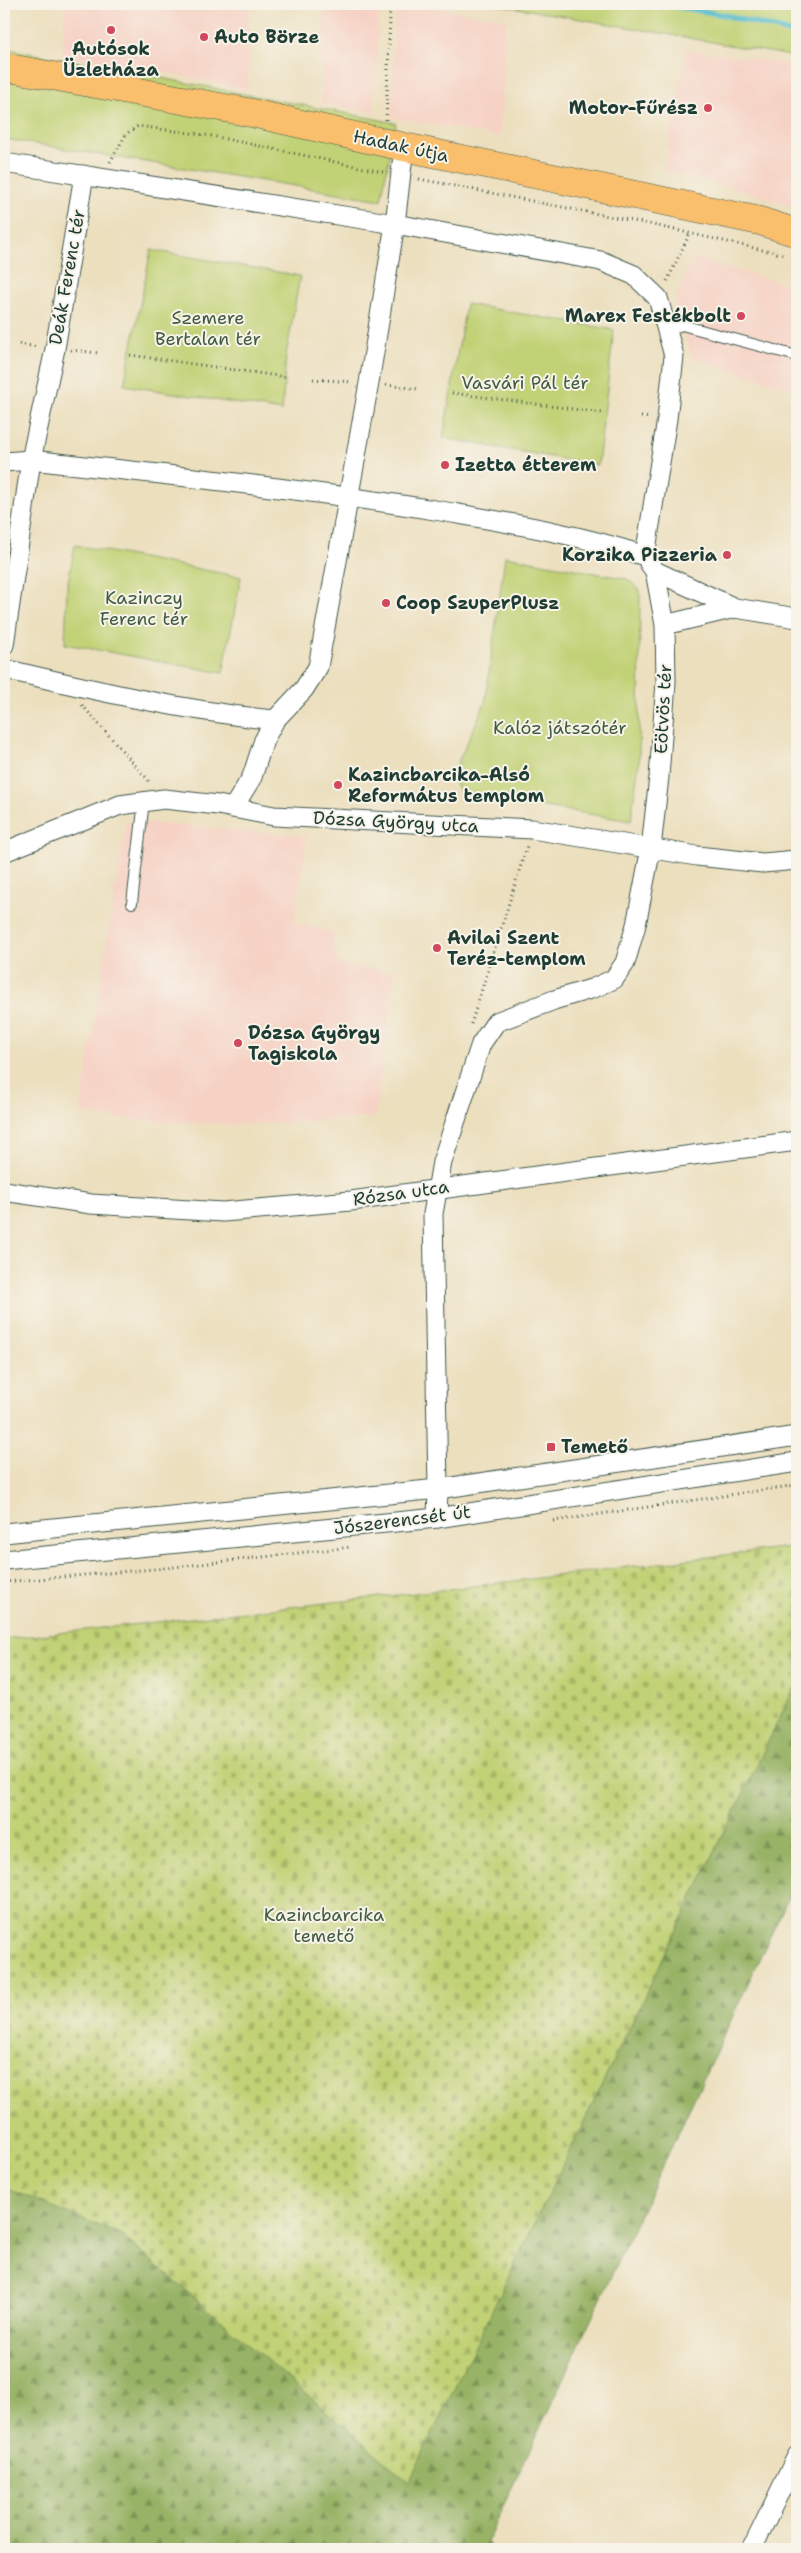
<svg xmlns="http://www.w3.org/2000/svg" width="801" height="2553" viewBox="0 0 801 2553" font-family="'Shantell Sans',sans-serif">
<defs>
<pattern id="forest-firs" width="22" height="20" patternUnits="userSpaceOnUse" patternTransform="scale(1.25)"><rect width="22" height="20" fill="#98b366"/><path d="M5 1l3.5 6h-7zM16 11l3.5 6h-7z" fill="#7b9355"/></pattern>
<pattern id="cemetery-stones" width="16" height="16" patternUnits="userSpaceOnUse" patternTransform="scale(1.25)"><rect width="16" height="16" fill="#c1d174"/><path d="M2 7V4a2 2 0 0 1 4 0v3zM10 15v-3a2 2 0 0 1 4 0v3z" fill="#a5b465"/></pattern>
</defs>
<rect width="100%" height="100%" fill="#f7f3e8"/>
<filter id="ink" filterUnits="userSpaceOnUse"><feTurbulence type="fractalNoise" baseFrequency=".02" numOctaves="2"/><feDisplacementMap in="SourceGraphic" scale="10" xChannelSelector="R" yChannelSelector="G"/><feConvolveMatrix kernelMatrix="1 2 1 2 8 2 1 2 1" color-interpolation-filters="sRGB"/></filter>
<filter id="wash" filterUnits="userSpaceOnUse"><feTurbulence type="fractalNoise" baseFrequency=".0096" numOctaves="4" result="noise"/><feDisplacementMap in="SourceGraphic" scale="20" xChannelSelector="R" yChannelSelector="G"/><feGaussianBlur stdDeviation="1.12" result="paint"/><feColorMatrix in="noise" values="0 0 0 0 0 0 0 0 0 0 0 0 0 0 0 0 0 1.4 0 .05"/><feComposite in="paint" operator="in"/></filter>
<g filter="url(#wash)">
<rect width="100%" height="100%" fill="#ecdfbe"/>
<g fill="#f6d2c5">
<path d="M65 4H249L248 90 159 71 62 56Z"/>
<path d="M324 4H380L374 112 321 104Z"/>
<path d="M395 4H409L507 19 500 137 391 117Z"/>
<path d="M686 49 797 65V208L725 185 664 172Z"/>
<path d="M692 258 797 287V390L692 358 675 302Z"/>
<path d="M126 821 307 836 294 923 333 932 337 963 395 972 375 1117 238 1125 119 1119 80 1113Z"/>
</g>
<g fill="#c1d174" stroke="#708754">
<path d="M495 4H797V57Z"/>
<path d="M4 48 396 123 381 200 4 139Z"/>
<path d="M151 250 300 276 286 356 282 411 124 385Z"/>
<path d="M466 304 614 330 598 465 443 438Z"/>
<path d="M75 545 241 577 223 673 65 644 67 587Z"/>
<path d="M505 556 627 579 640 590 639 762 631 821 461 793 451 778 485 703Z"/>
</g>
<path fill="url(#forest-firs)" stroke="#5c784d" d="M797 1682V1879L487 2541 493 2549H4V2187L120 2234 409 2482Z"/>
<path fill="url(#cemetery-stones)" stroke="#708754" d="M797 1546V1682L409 2482 120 2234 4 2187V1639L433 1591Z"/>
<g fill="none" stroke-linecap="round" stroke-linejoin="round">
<path stroke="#4fbbcb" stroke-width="5.5" d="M662 4 725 15 797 34"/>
</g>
</g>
<g filter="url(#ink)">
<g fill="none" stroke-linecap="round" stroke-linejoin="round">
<g stroke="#3e5549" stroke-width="12">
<g id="service">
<path d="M667 330 682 325 797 356"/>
<path d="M132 903 144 801"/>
</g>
</g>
<g stroke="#3e5549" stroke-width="21">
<g id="minor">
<path d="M4 163 395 224 601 261 634 275 658 298 674 356 667 419 645 556"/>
<path d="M4 462 31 460C168 475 305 489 441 511 510 523 579 534 645 556"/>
<path d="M649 563 655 571 735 608 797 618"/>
<path d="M665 625 735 608"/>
<path d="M4 645 31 460 55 349 84 175"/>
<path d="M4 669C93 690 184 711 275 720"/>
<path d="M233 808 252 777 264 740 275 720 304 689 318 667 369 383 395 224 404 147"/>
<path d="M4 852 120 805 164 799 218 805 274 816 532 829 697 856 763 863 797 860"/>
<path d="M4 1191 91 1204 223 1212 351 1201 797 1141"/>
<path d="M437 1518 438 1489 433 1214 442 1162 481 1044 496 1022 554 1000 594 988 614 979 625 963 636 925 651 848 659 777 666 682 665 625 655 571"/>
<path d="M4 1533 438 1489 797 1436"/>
<path d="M4 1560 437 1518 797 1462"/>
<path d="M752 2549 797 2456"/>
</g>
</g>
<g stroke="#3e5549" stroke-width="29">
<path id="primary" d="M4 67 247 112 404 147 760 221 797 233"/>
</g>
<g stroke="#3e5549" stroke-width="3" stroke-dasharray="1 4" stroke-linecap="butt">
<path d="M386 120 390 16 387 4"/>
<path d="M110 162 126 134 138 126 212 136 383 172"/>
<path d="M419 179 649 224 785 255"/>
<path d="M667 281 689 235"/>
<path d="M19 344 38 347"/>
<path d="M71 350 99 353"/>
<path d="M130 355 285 377"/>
<path d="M313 379 352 382"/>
<path d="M386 385 418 389"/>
<path d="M452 393 603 413"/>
<path d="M641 417 651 418"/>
<path d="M82 705 151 783"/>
<path d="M471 1024 527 846"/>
<path d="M553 1521 797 1485"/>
<path d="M4 1582 165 1568 351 1547"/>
</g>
<use href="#service" stroke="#fff" stroke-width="10"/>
<use href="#minor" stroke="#fff" stroke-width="19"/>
<use href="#primary" stroke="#f9bf6d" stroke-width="28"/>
</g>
</g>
<g fill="#d1495b" stroke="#f7f3e8" stroke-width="2">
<circle cx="111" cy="30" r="5"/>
<circle cx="204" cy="37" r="5"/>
<circle cx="708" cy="108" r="5"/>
<circle cx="741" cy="316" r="5"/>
<circle cx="445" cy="465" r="5"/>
<circle cx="727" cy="555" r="5"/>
<circle cx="386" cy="603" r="5"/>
<circle cx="338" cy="785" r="5"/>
<circle cx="437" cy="948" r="5"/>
<circle cx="238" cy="1043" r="5"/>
<rect x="546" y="1442" width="10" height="10" rx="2.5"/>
</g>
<g text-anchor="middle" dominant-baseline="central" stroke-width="4" stroke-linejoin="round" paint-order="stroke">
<g font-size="18" font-weight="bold" fill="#1f3d34" stroke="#f7f3e8" text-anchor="start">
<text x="214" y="37">Auto Börze</text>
<text x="111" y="49" text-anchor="middle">Autósok<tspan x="111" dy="21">Üzletháza</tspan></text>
<text x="698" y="108" text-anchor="end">Motor-Fűrész</text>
<text x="731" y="316" text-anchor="end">Marex Festékbolt</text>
<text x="455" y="465">Izetta étterem</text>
<text x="717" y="555" text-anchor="end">Korzika Pizzeria</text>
<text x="396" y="603">Coop SzuperPlusz</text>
<text x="348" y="775">Kazincbarcika-Alsó<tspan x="348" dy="21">Református templom</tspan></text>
<text x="447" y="938">Avilai Szent<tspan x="447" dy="21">Teréz-templom</tspan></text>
<text x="248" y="1033">Dózsa György<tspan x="248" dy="21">Tagiskola</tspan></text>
<text x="561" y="1447">Temető</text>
</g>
<g font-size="18" fill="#1f3d34" stroke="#f7f3e8">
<text transform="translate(401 146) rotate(12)">Hadak útja</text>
<text transform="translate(67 277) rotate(-80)">Deák Ferenc tér</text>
<text transform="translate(663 709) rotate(-87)">Eötvös tér</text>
<text transform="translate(396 822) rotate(3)">Dózsa György utca</text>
<text transform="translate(401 1193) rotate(-8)">Rózsa utca</text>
<text transform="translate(402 1520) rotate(-7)">Jószerencsét út</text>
</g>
<g font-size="18" fill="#3f5b41" stroke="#f7f3e8">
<text x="208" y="318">Szemere<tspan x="208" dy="21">Bertalan tér</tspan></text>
<text x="525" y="383">Vasvári Pál tér</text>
<text x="144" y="598">Kazinczy<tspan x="144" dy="21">Ferenc tér</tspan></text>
<text x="560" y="728">Kalóz játszótér</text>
<text x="324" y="1915">Kazincbarcika<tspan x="324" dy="21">temető</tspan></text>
</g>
</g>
<rect width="801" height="2553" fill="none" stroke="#f7f3e8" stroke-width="20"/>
</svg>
